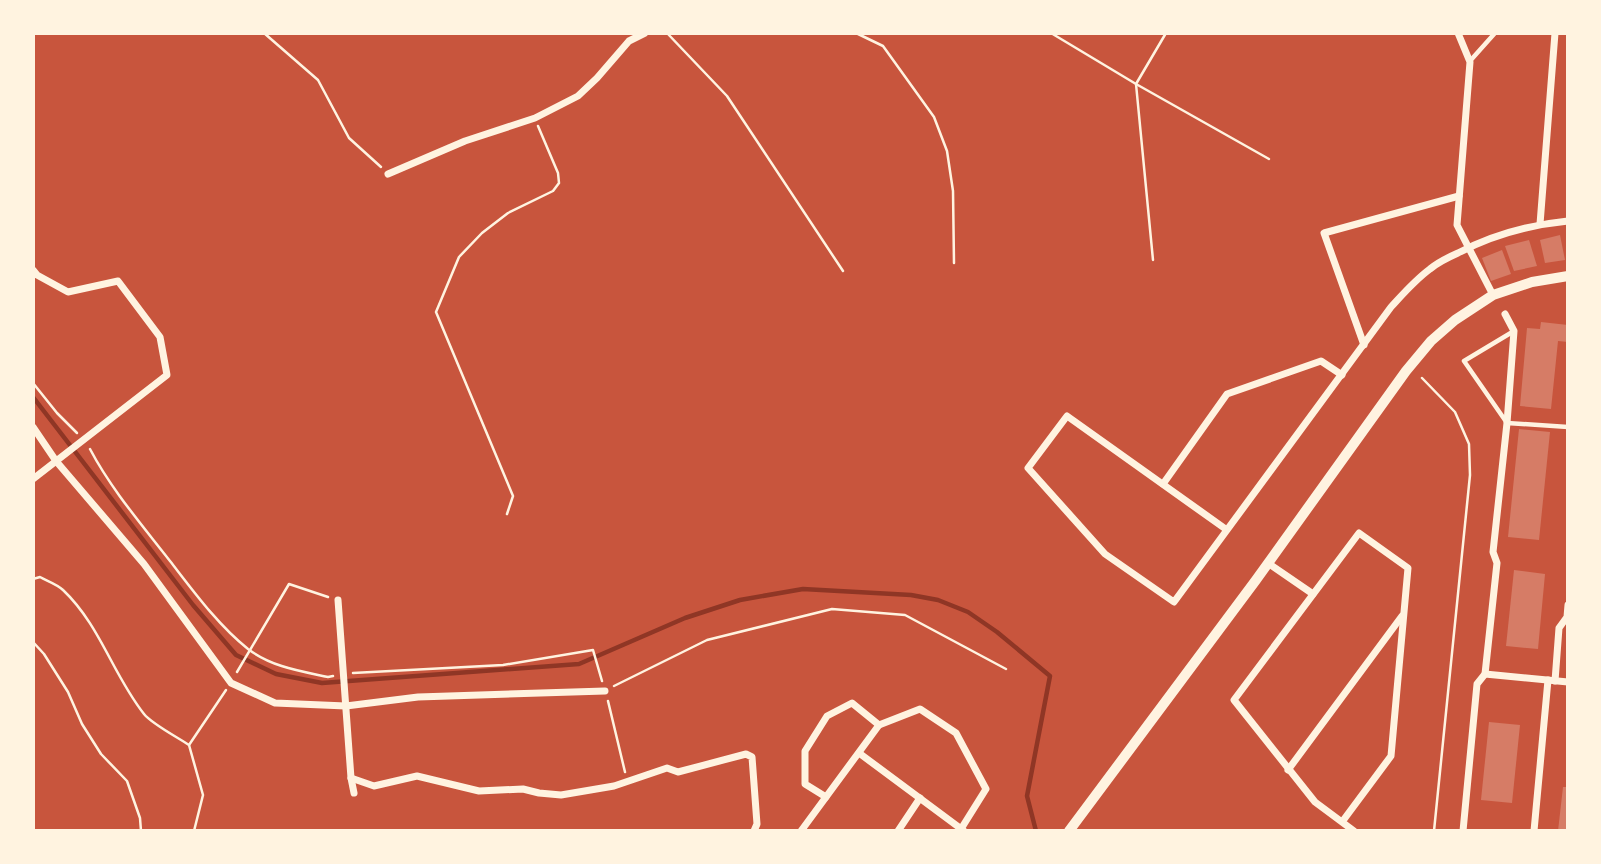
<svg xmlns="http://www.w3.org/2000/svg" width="1601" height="864" viewBox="0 0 1601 864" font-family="Manrope,sans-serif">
<rect width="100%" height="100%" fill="#c8553d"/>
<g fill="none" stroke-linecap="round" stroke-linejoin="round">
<path stroke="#8f3625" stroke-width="4.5" d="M33 397 193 605 236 655 276 674 322 683 579 664 685 618 740 600 803 589 911 595 938 600 968 612 997 632 1050 676 1027 796 1036 831"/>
</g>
<g fill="#d67c66">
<path d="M1560 235 1565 260 1545 263 1540 240Z"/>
<path d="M1529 240 1537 266 1514 271 1505 246Z"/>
<path d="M1502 250 1511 274 1491 281 1482 258Z"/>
<path d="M1541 322 1568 325V342L1558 341 1551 409 1520 406 1527 328 1540 329Z"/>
<path d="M1519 429 1550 432 1539 540 1508 537Z"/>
<path d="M1514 570 1545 574 1538 649 1506 646Z"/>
<path d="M1489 722 1520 725 1512 803 1481 800Z"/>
<path d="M1563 787H1568V831H1558Z"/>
</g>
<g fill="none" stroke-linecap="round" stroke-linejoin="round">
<g stroke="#fff3e0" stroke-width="2.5">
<path d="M264 33 318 80 349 138 381 167"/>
<path d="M667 33 727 96 843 271"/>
<path d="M856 33 883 46 934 117 947 151 953 191 954 263"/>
<path d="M1051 33 1136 84 1269 159"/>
<path d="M1153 260 1136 84 1166 33"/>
<path d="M1422 378 1455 412 1469 444 1470 475 1434 831"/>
<path d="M33 383 57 413 77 433"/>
<path d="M90 449C111 489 142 525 170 561 194 592 218 625 248 649 272 667 300 671 328 677L333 676"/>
<path d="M507 514 513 496 436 312 459 257 482 233 508 213 553 191 559 183 558 173 538 126"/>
<path d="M33 579 40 577C47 581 57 584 63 590 100 625 113 675 144 714 152 724 177 737 189 745L203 795 194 831"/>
<path d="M33 642 44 654 68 692 82 724 101 754 127 781 140 818 141 831"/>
<path d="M237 672 289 584 328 597"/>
<path d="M353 673 503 665 593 650 602 681"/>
<path d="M614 686 707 640 832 609 905 615 1006 669"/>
<path d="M608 701 625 772"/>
<path d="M189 745 226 690"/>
</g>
<g stroke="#fff3e0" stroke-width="4.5">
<path d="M1470 61 1495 33"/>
<path d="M1514 331 1464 361 1507 423 1568 427"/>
</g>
<g stroke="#fff3e0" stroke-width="7">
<path d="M1458 33 1470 62 1457 225 1493 295"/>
<path d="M388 174 465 141 535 118 578 96 597 78 629 41 645 33"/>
<path d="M1540 224 1555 33"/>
<path d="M33 270 37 275 68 292 118 281 160 337 167 375 33 479"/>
<path d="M1364 345 1324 233 1459 196"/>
<path d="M33 427 56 461 144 564 231 683 275 703 346 706 418 697 605 691"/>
<path d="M1163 484 1227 394 1321 361 1342 375"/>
<path d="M1227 530 1067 416 1028 468 1105 554 1174 602 1391 307C1403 294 1415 280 1430 269 1438 262 1449 257 1458 253 1494 234 1528 225 1568 221"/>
<path d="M1268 563 1313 594"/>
<path d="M338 600 351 778 354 793"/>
<path d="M1485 674 1568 682"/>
<path d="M1555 681 1559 628 1567 617 1568 605"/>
<path d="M859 753 964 831"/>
<path d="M1288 770 1402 616"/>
<path d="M351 778 374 786 417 776 479 791 523 789 539 793 561 795 614 786 667 768 678 772 746 754 752 757 757 824 754 831"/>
<path d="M826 797 805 784V751L827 716 852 703 879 725"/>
<path d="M1342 822 1391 756 1408 568 1359 533 1234 700 1315 802 1354 831"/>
<path d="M801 831 879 725 920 709 956 733 986 789 961 829"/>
<path d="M898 831 920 798"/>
<path d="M1463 831 1477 684 1485 674 1497 563 1493 552 1507 423 1514 331 1505 314"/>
<path d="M1534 831 1548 680"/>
</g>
<path stroke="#fff3e0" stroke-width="10" d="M1069 831 1256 580 1406 371 1431 341 1455 320 1493 295 1532 282 1568 276"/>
</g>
<rect width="1601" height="864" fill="none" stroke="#fff3e0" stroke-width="70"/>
</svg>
